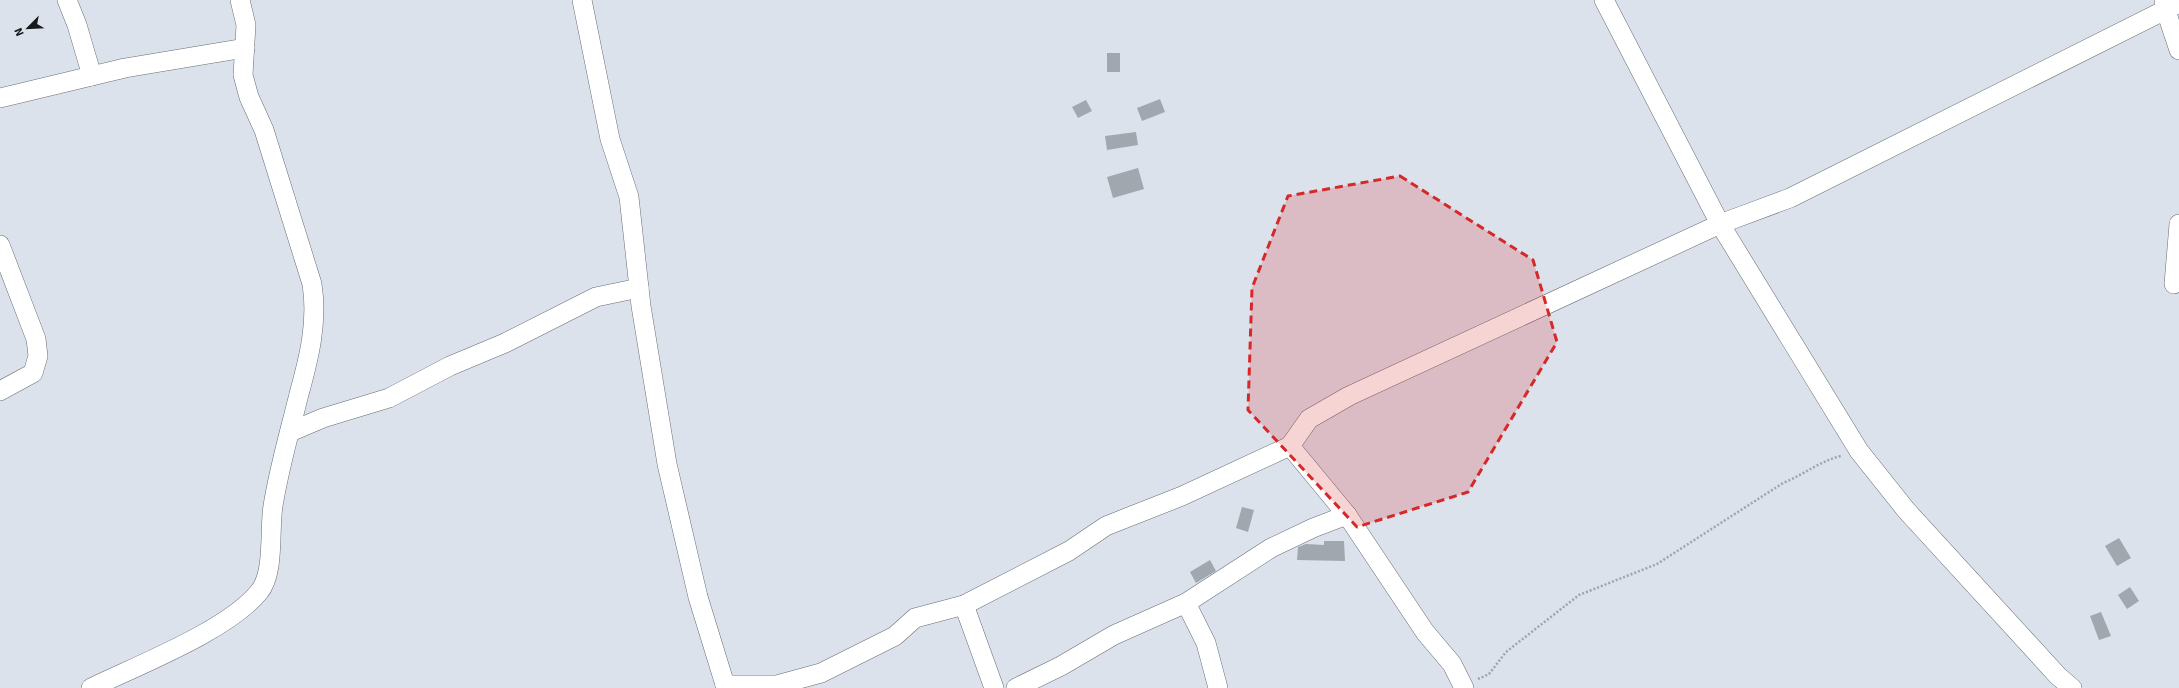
<svg xmlns="http://www.w3.org/2000/svg" width="2179" height="688" viewBox="0 0 2179 688" font-family="Signika,sans-serif">
<rect width="100%" height="100%" fill="#dce2ec"/>
<g fill="#a1a7af">
<rect x="1107" y="53" width="13" height="19"/>
<path d="M1160 99 1165 112 1142 121 1137 108Z"/>
<path d="M1086 100 1092 111 1078 118 1072 107Z"/>
<path d="M1136 132 1138 145 1107 150 1105 136Z"/>
<path d="M1138 168 1144 189 1113 198 1107 177Z"/>
<path d="M1242 507 1254 510 1248 532 1236 528Z"/>
<path d="M2119 538 2131 558 2117 566 2105 546Z"/>
<path d="M1324 541H1344L1345 561 1297 560 1298 547 1306 544 1324 545Z"/>
<path d="M1210 560 1216 571 1196 583 1190 572Z"/>
<path d="M2130 587 2139 601 2127 609 2118 595Z"/>
<path d="M2101 612 2111 636 2099 640 2090 616Z"/>
</g>
<g fill="none" stroke-linecap="round" stroke-linejoin="round">
<g stroke="#676d74" stroke-width="20">
<g id="minor">
<path d="M67 0 77 25 92 76"/>
<path d="M582 0 610 139 629 197 641 306 667 464 698 597 726 688"/>
<path d="M1604 0 1720 224 1859 451 1906 510 2058 676 2072 688"/>
<path d="M2164 0 2166 11 2179 50"/>
<path d="M0 98 125 68 245 48"/>
<path d="M0 245 36 339 38 356 33 373 0 391"/>
<path d="M2174 284 2179 224"/>
<path d="M290 432 323 418 389 398 450 366 505 343 596 297 639 288"/>
<path d="M1186 603 1206 643 1218 688"/>
<path d="M964 605 994 688"/>
<path d="M725 685H777L821 673 895 636 915 618 964 605 1069 551 1106 526 1182 496 1290 446"/>
<path d="M91 688C138 665 227 631 259 592 275 573 269 530 273 506 279 468 290 431 299 394 309 358 318 322 312 284L264 130 249 97 243 75 246 25 240 0"/>
<path d="M1016 688 1061 666 1114 635 1186 603 1271 548 1313 528 1347 515"/>
<path d="M1464 688 1452 664 1425 632 1347 515 1290 446 1309 419 1349 396 1720 224 1790 198 2179 3"/>
</g>
</g>
<path stroke="#9fa4ac" stroke-width="2.5" stroke-dasharray="2 2" stroke-linecap="butt" d="M1478 679 1489 674 1506 652 1579 595 1657 564 1783 483C1805 474 1820 461 1841 456"/>
<use href="#minor" stroke="#fff" stroke-width="19"/>
</g>
<path fill="#d62828" fill-opacity="0.2" stroke="#d62828" stroke-width="3" stroke-dasharray="8 5" stroke-linejoin="round" d="M1400 176 1533 260 1557 342 1468 492 1357 527 1248 410 1252 288 1288 196Z"/>
<g transform="translate(28 28) rotate(246)" stroke="#dce2ec" stroke-width="3" paint-order="stroke">
<path d="M0-3L7 15L0 10L-7 15Z" fill="#171a1d"/>
<text y="-6" font-size="11" font-weight="bold" text-anchor="middle" fill="#171a1d">N</text>
</g>
</svg>
